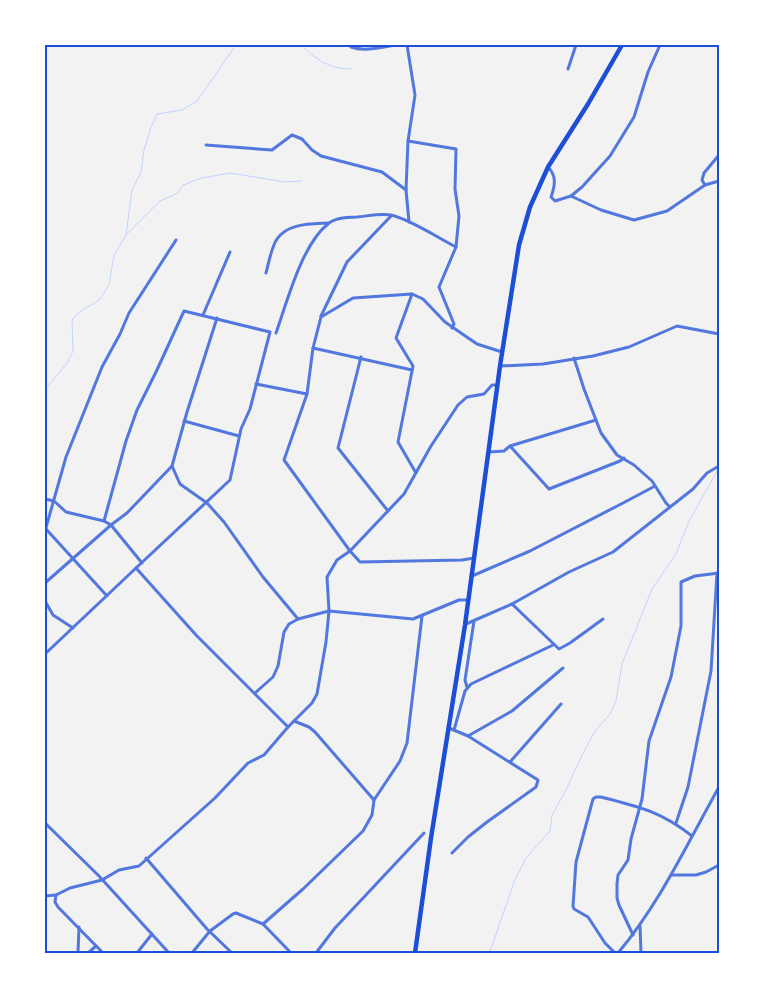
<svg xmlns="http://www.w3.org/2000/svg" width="764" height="998" viewBox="0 0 764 998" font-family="Inter,sans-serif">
<rect width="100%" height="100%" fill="#f2f2f2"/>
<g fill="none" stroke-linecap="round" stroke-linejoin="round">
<g stroke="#bfd3fe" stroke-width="1">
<path d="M302 45C314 60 332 69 351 69"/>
<path d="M127 234 160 201 178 193 183 185 202 178 230 173 285 182 302 181"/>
<path d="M45 390 67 363 73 351 72 320 78 313 99 300 109 285 114 255 126 235 132 190 141 172 144 150 151 127 157 114 182 110 197 101 236 45"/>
<path d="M488 953 491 949 514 882 526 858 550 831 552 815 565 792 581 757 595 731 610 714 616 701 622 664 652 589 676 554 689 521 719 468"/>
</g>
<g stroke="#5277de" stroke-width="3">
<path d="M407 45 415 95 408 141 406 190 409 222"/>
<path d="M351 47C365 52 382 47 396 45"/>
<path d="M568 69 576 45"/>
<path d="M408 141 456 149 455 189 459 216 456 247"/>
<path d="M206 145 272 150 292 135 302 139 312 150 321 156 382 172 406 190"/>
<path d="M548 167C557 176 555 186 551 197L555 201 571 196 601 210 634 220 667 211 705 185 719 181"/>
<path d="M705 185 702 180 704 173 719 155"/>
<path d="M571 196 582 187 610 156 634 117 648 72 660 45"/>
<path d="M266 273C269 262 271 248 277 239 288 223 311 224 328 223"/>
<path d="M412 294 396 338 413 366 398 442 416 473"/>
<path d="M203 315 230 252"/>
<path d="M321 316 347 262 391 216"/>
<path d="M217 318 187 412 172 466 180 484 207 503 224 522 263 577 298 619"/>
<path d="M276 333C287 302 302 244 328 224 334 218 349 217 357 217 368 216 381 213 391 215 410 219 438 238 456 247L439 287 454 324 452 328"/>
<path d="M313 348 412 370"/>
<path d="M361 357 338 448 388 511"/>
<path d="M574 358 584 389 601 433 617 455 634 465 652 481 666 503 670 507"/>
<path d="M500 366 543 364 593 356 629 347 677 326 719 334"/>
<path d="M256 384 307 394"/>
<path d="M184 421 239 436"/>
<path d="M510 446 549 489 620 461 624 458"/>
<path d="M489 452 504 451 510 446 596 420"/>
<path d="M45 499 54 501 66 512 104 521"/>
<path d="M46 529 107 596"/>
<path d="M45 531 66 457 102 367 120 334 129 313 176 240"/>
<path d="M474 558 462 560 360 562 350 551 284 460 307 394 313 348 321 317 353 298 412 294 423 299 445 322 477 344 502 352"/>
<path d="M142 563 111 525 104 521 126 441 137 410 156 372 184 311 270 332 250 409 241 429 230 480 136 568 196 635 288 727"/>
<path d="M472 576 530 551 625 502 655 486"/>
<path d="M45 583 111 525 127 513 172 466"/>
<path d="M45 601 53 615 73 628"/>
<path d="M512 604 559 649 570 643 603 619"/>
<path d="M466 624 512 604 569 572 613 552 693 489 707 473 719 466"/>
<path d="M45 654 136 568"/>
<path d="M467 687 465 680 474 621"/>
<path d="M255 693 273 677 278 666 284 632 289 624 298 619 329 611 413 619 459 600H468"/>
<path d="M294 721 309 727 315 732 374 800"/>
<path d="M449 728 468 736 538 780 536 787 487 822 468 837 452 853"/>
<path d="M454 730 465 691 471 684 553 645"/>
<path d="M468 736 512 711 563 668"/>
<path d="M510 762 561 704"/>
<path d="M45 823 99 876 169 953"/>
<path d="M676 823 688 787 711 671 717 573"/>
<path d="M146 858 207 929 232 953"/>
<path d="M672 875H696L706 872 719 865"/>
<path d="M45 896 56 895"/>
<path d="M263 924 303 889 363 831 372 815 374 800 400 761 407 743 422 616"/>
<path d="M640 926 641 953"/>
<path d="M633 935 619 905 617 898V884L618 875 628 860 631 839 642 799 649 741 671 677 681 626V582L695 576 719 573"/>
<path d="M78 953 79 927"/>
<path d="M88 953 96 946"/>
<path d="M103 953 58 907 55 902 56 895 70 888 102 880 119 870 139 866 215 798 248 763 264 755 288 727 312 703 317 694 326 642 329 611 327 577 337 560 350 551 404 494 431 446 458 405 467 397 484 394 492 385H498"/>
<path d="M137 953 152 934"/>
<path d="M192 953 210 931 233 914 236 913 263 924 291 953"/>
<path d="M316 953 335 928 424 833"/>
<path d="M615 953 605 943 588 917 574 909 573 906 576 862 593 799 596 797H601C639 807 660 811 692 836"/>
<path d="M618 953C660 903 687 844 719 787"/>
</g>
<path stroke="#1d4ed8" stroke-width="4.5" d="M415 953 431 838 465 625 500 366 519 245 530 207 548 167 588 104 622 45"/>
</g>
<rect width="764" height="998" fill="none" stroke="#ffffff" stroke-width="92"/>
<rect x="46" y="46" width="672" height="906" fill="none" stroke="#1d4ed8" stroke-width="2"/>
</svg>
